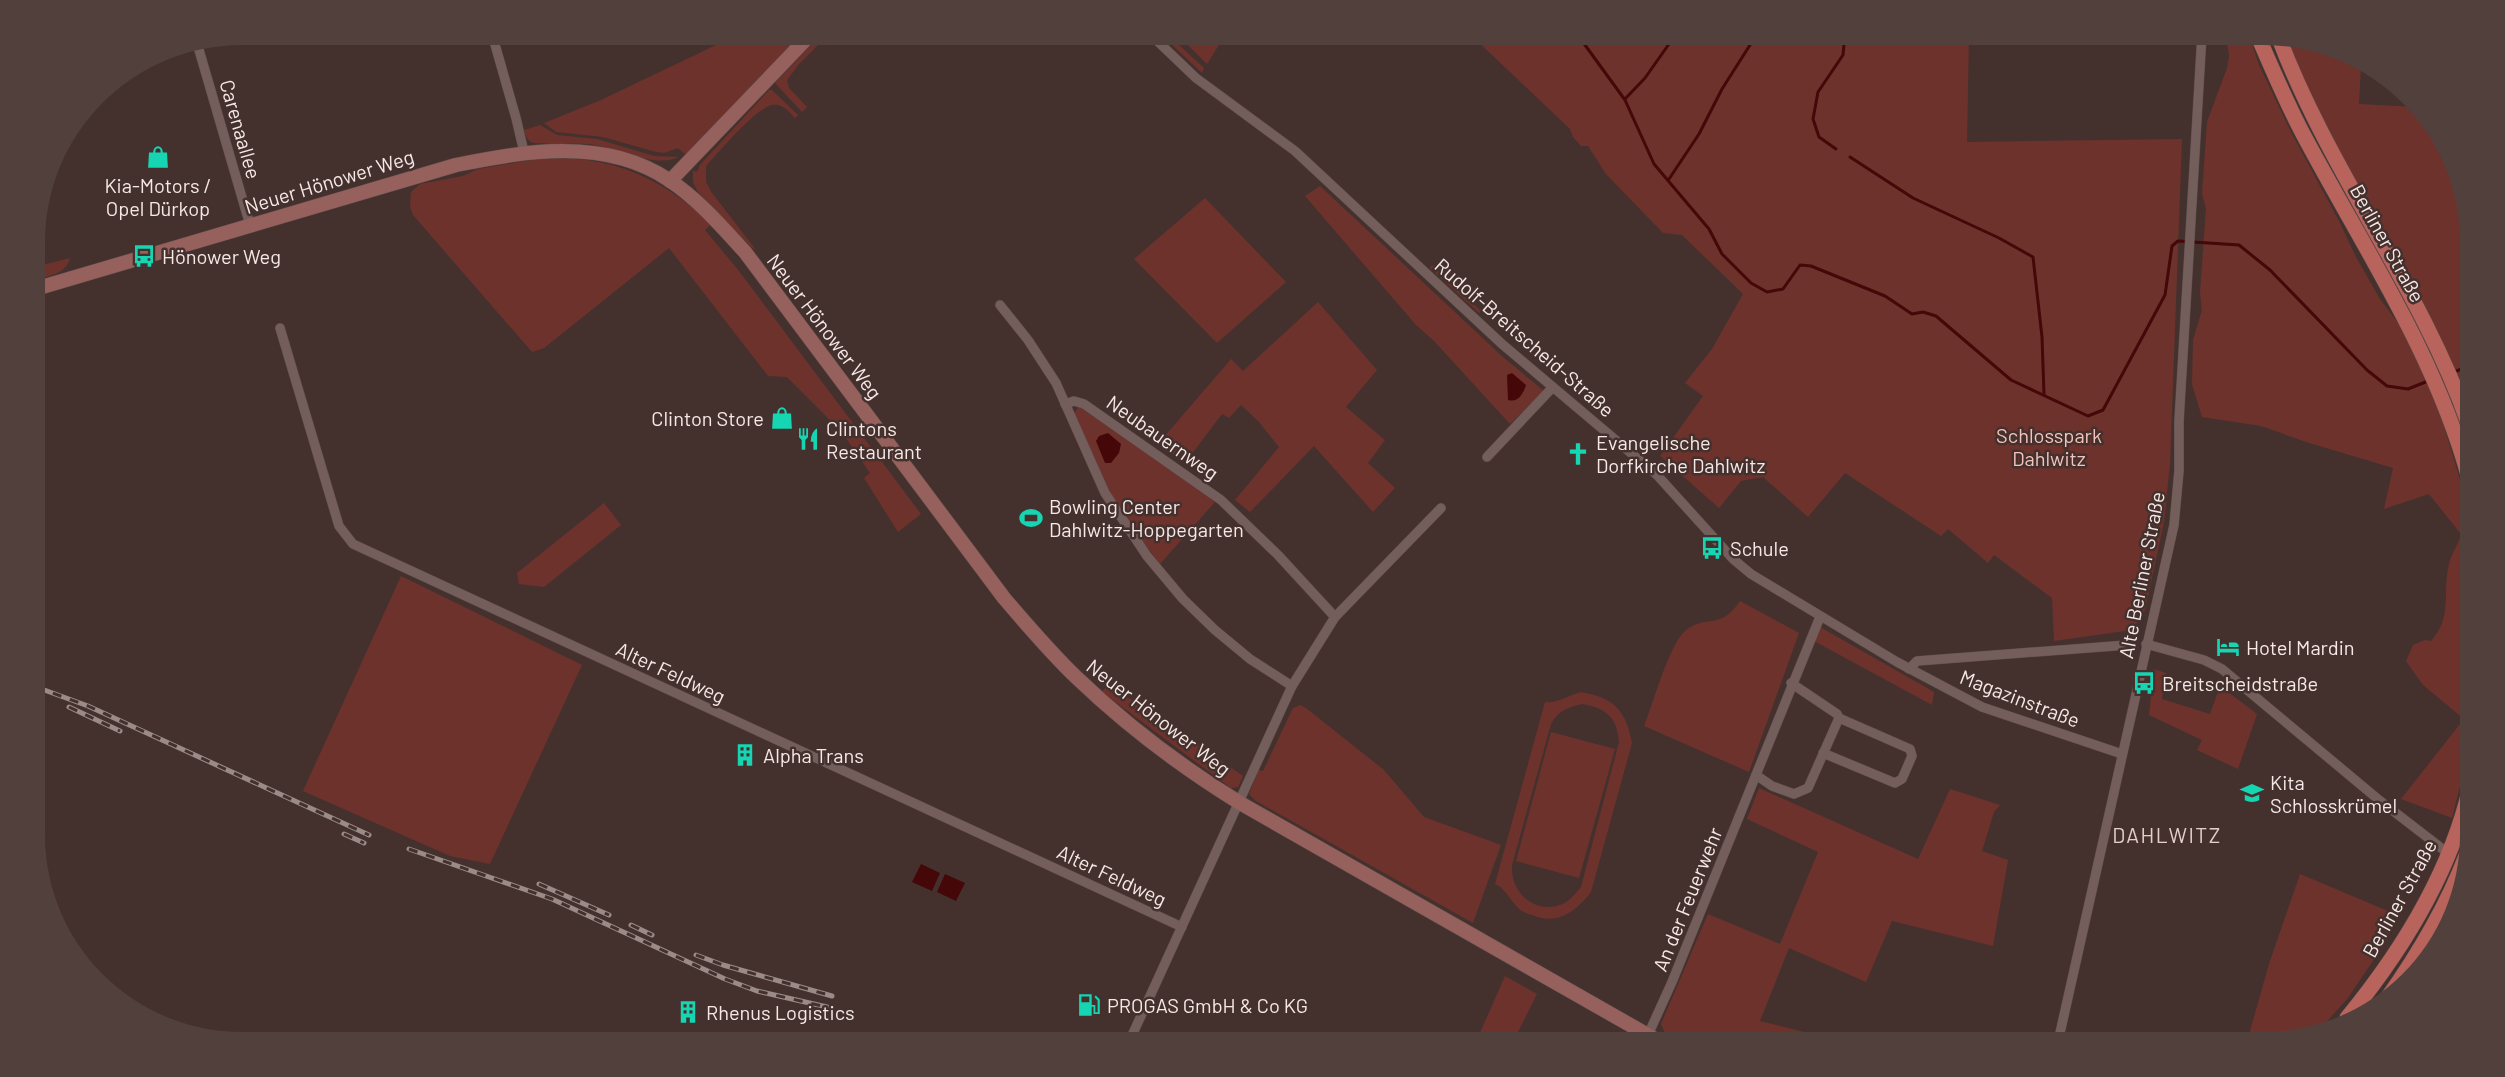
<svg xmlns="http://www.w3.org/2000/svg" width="2505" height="1077" viewBox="0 0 2505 1077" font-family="Barlow,sans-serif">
<rect width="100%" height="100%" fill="#44312e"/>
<g fill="#6e322c" fill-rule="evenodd">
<path d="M737 35H804L686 155 678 148 664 153 656 152 603 137 556 132 544 123 601 100Z"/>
<path d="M821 35H828L799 64 787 80 789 88 807 107 802 112 775 83Z"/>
<path d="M1168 35 1204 68 1202 73 1165 38Z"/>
<path d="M1178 35H1225L1207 64Z"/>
<path d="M1471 35H1969L1967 142 2182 139 2170 464 2164 522 2145 610 2132 630 2054 641 2052 598 1994 555 1988 563 1948 529 1941 536 1845 473 1808 517 1763 477 1741 481 1719 508 1660 456 1703 396 1685 383 1712 349 1743 294 1682 235 1663 233 1606 174 1588 146H1581L1573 137 1570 129Z"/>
<path d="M2226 35H2249L2259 65 2291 132 2339 221 2356 257 2380 299 2404 331 2439 410 2468 506 2470 747 2452 818 2401 799 2464 719 2423 685 2406 661 2413 645 2425 640 2431 641C2453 617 2442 592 2449 564 2451 554 2459 544 2461 534L2429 494 2384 509 2393 468 2306 442 2261 426 2202 417 2192 384 2193 340 2202 310 2200 293 2206 208 2202 194 2207 122 2227 68 2229 56Z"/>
<path d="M2286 39 2342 50 2361 65 2359 104 2416 107 2427 116 2469 216V407L2440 338 2324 123Z"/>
<path d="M769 90H772L798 115 795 118C789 111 782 103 772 105 756 108 718 153 706 166V182L712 193 756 250 750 246 698 192 693 182V170L696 172 699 169V166Z"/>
<path d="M540 125 557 135 597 139 654 156 679 157C655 169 616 147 588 144 576 143 538 145 531 142 527 139 525 135 524 130Z"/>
<path d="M570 158C629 163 668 184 711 224L705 230 739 271 921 514 898 532 864 478 870 473 841 431 787 377 768 376 669 248 544 348 532 352 413 215 410 206 411 192 420 184 463 176 478 169 537 159Z"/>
<path d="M1320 186 1503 357 1544 391 1510 424 1434 341 1416 325 1305 196Z"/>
<path d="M1205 198 1286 282 1217 343 1134 259Z"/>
<path d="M70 258C66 274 49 276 35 280V267Z"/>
<path d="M1432 265 1481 311 1479 313 1430 268Z"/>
<path d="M1318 302 1377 370 1346 407 1385 440 1368 463 1395 488 1373 512 1314 446 1250 512 1235 500 1279 447 1259 422 1241 405 1229 418 1222 414 1185 463 1158 444 1231 359 1243 371Z"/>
<path d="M1079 407 1166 465 1215 502 1160 564 1129 523 1106 487 1073 414Z"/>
<path d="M604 503 621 525 544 587 519 584 517 573Z"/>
<path d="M401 576 582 665 490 864 450 856 303 791Z"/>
<path d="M1740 601 1799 633 1749 772 1644 726C1653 704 1669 645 1685 631 1707 613 1719 632 1740 601Z"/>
<path d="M1820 627 1934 692 1932 705 1814 641Z"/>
<path d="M2154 669 2166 673 2162 699 2210 714 2220 686 2257 714 2238 769 2197 750 2202 740 2149 715Z"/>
<path d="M1106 687 1146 707 1243 776 1238 787 1231 788 1102 692Z"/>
<path d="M1581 692C1614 698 1626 710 1632 743L1591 892C1577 910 1559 925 1535 916 1529 914 1522 912 1518 908 1510 900 1505 888 1495 884L1545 702C1556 704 1569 695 1581 692ZM1582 704C1606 708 1617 717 1619 742L1581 887C1575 894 1569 902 1560 905 1533 914 1510 891 1512 865L1551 724C1558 711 1568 707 1582 704Z"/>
<path d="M1300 705 1306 708 1384 770 1424 817 1501 845 1473 923 1256 801 1249 794 1259 770 1263 771 1293 708Z"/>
<path d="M1551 732 1615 749 1579 878 1516 861Z"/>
<path d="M1759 788 1918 859 1950 789 2000 805 1994 812 1982 851 2008 860 1993 946 1892 921 1866 982 1789 948 1760 1021 1837 1040V1042H1678L1666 1035 1661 1024 1708 914 1780 944 1818 852 1747 819Z"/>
<path d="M2300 874 2400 916 2384 944 2348 998 2322 1027 2276 1042H2247L2269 964Z"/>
<path d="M1505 976 1537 994 1513 1042H1476Z"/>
</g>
<g fill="#450707">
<path d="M1512 373 1526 385C1523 394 1518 403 1508 400L1507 375Z"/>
<path d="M1108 433 1121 444 1119 453 1111 463H1105L1096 441 1099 436Z"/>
<path d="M921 864 940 873 932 891 912 882Z"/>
<path d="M945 874 965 883 956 901 937 892Z"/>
</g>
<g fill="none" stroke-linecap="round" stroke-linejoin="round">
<g stroke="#450707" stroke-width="3">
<path d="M1577 34 1625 100 1654 164 1709 229 1722 254 1751 283 1767 292 1783 289 1800 265 1811 266 1885 296 1912 314 1923 312 1936 316 2011 380 2088 416 2103 410 2165 295 2172 246 2178 241 2239 245 2270 270 2367 370 2387 386 2408 389 2428 381"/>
<path d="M1625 99 1645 78 1676 34"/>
<path d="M1836 149 1819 137 1813 119 1818 92 1843 55 1845 34"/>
<path d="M1850 157 1913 198 1999 238 2033 257 2042 337 2044 394"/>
<path d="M1669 179 1699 134 1722 89 1757 34"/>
<path d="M2454 372 2469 366"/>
</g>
<g stroke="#5f4e4c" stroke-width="10">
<g id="street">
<path d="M492 34 516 118 524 152"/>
<path d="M1150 34 1196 78 1295 151 1502 344 1657 475 1733 559 1751 574 1897 662 1982 707 2122 754"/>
<path d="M197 43 250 225"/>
<path d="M1000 305 1028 340 1056 383 1105 493 1147 556 1183 599 1215 630 1250 659 1292 686"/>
<path d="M280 328 339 526 353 544 1182 927"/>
<path d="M1065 404 1074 401 1084 404 1221 500 1278 555 1335 617"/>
<path d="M1487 457 1552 388"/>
<path d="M2146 644 2204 660 2222 669 2379 800 2449 854"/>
<path d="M1909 669 1917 661 2127 645"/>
<path d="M1823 753 1895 783 1902 779 1912 756 1910 749 1839 718"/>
<path d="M1756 775 1772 786 1794 794 1808 788 1839 718 1837 714 1791 683"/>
<path d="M1648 1035 1672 982 1820 617"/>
<path d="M1869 1039 1881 1042"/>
<path d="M1129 1042 1292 686 1335 617 1441 508"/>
<path d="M2058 1042 2174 525 2179 471V421L2202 34"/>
</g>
</g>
<g stroke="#5f4e4c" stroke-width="15">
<g id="secondary">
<path d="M670 181 811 34"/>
<path d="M35 289 456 165C526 151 605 137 669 180 698 199 722 227 745 252L1004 598C1027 625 1050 652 1076 677 1124 723 1183 768 1240 803L1660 1042"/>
</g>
</g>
<g stroke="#5f4e4c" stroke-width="16">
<g id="primary">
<path d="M2257 34C2272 68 2286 102 2303 134 2363 247 2435 353 2469 478"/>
<path d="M2279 38C2330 173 2421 288 2469 425"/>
<path d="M2386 1000C2418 955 2446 908 2466 856"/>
<path d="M2347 1018C2402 951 2450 873 2470 788"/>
</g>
</g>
<use href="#street" stroke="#745e5c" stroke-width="9"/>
<use href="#secondary" stroke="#96615d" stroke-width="14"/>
<use href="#primary" stroke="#b8645d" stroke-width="15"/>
<g stroke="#9a8a88" stroke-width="5">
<g id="rail">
<path d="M36 687 88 706 369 835"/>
<path d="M69 707 120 731"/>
<path d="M344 834 364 843"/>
<path d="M409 849 552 899 725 979 757 991 827 1007"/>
<path d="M539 884 609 915"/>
<path d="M631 925 652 935"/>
<path d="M696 955 723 965 832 996"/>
</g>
</g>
<use href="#rail" stroke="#44312e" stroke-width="3" stroke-dasharray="9" stroke-linecap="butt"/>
</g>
<defs>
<g id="shop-bare" transform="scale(1.8)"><path d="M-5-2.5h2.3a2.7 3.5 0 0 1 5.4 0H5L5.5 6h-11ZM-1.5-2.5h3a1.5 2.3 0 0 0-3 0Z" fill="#16d5b3" stroke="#44312e" stroke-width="2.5" paint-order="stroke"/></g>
<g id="bus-bare" transform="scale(1.8)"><path d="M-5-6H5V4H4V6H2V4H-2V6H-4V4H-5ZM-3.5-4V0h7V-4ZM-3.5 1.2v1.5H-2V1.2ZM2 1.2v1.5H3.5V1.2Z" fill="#16d5b3" stroke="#44312e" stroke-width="2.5" paint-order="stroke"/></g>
<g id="restaurant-bare" transform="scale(1.8)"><path d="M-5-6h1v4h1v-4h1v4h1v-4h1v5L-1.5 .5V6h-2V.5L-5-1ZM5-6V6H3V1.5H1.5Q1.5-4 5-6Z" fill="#16d5b3" stroke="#44312e" stroke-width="2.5" paint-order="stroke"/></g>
<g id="church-bare" transform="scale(1.8)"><path d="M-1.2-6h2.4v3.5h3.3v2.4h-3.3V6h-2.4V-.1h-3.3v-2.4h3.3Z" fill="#16d5b3" stroke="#44312e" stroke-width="2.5" paint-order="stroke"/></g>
<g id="stadium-bare" transform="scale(1.8)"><path d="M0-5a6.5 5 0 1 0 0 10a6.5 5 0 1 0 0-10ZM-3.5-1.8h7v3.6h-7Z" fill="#16d5b3" stroke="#44312e" stroke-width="2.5" paint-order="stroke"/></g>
<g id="hotel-bare" transform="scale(1.8)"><path d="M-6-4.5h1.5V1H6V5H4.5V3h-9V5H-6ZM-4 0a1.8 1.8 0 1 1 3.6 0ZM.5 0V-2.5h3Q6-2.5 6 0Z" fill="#16d5b3" stroke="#44312e" stroke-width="2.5" paint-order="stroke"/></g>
<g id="building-bare" transform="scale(1.8)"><path d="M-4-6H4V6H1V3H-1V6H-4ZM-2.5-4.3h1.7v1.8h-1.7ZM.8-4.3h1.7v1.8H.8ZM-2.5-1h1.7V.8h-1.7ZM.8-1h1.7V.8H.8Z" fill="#16d5b3" stroke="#44312e" stroke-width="2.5" paint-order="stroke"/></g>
<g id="school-bare" transform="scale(1.8)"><path d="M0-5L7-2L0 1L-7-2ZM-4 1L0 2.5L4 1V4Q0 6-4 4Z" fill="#16d5b3" stroke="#44312e" stroke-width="2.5" paint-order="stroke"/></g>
<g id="fuel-bare" transform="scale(1.8)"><path d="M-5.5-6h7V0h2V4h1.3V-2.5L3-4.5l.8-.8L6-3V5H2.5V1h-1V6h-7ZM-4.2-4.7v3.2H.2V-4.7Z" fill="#16d5b3" stroke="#44312e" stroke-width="2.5" paint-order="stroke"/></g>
</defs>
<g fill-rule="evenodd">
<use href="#shop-bare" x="158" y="157"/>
<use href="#bus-bare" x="144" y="256"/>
<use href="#shop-bare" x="782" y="418"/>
<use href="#restaurant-bare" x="808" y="439"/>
<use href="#church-bare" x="1578" y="454"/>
<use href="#stadium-bare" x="1031" y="518"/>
<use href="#bus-bare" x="1712" y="548"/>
<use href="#hotel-bare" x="2228" y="647"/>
<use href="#bus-bare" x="2144" y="683"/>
<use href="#building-bare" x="745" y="755"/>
<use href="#school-bare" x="2252" y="793"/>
<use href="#fuel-bare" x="1089" y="1005"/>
<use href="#building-bare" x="688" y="1012"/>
</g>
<g text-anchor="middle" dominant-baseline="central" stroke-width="5" stroke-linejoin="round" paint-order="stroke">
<g font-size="20" fill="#f5e8e6" stroke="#44312e">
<text transform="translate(241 129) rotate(74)">Carenaallee</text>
<text transform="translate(329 181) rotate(-17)">Neuer Hönower Weg</text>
<text transform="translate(2388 243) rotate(61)">Berliner Straße</text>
<text transform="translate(825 326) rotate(53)">Neuer Hönower Weg</text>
<text transform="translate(1525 337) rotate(41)">Rudolf-Breitscheid-Straße</text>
<text transform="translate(1163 437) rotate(35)">Neubauernweg</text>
<text transform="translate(2141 575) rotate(-79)">Alte Berliner Straße</text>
<text transform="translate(671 672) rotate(25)">Alter Feldweg</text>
<text transform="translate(2020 698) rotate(21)">Magazinstraße</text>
<text transform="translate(1159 717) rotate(38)">Neuer Hönower Weg</text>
<text transform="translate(1112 875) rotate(25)">Alter Feldweg</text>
<text transform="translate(2399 898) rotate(-61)">Berliner Straße</text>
<text transform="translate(1687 899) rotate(-68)">An der Feuerwehr</text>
</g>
<g font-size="20" fill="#f5e8e6" stroke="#44312e" text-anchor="start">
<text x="158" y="185" text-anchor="middle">Kia-Motors /<tspan x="158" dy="23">Opel Dürkop</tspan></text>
<text x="162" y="256">Hönower Weg</text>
<text x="764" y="418" text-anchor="end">Clinton Store</text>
<text x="826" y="428">Clintons<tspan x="826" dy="23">Restaurant</tspan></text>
<text x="1596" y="442">Evangelische<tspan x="1596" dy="23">Dorfkirche Dahlwitz</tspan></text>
<text x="1049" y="506">Bowling Center<tspan x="1049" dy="23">Dahlwitz-Hoppegarten</tspan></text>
<text x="1730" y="548">Schule</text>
<text x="2246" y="647">Hotel Mardin</text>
<text x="2162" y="683">Breitscheidstraße</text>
<text x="763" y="755">Alpha Trans</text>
<text x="2270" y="782">Kita<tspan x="2270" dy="23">Schlosskrümel</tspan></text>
<text x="1107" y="1005">PROGAS GmbH &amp; Co KG</text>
<text x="706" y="1012">Rhenus Logistics</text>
</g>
<g font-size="20" fill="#f5c3bd" stroke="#44312e">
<text x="2049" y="435">Schlosspark<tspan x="2049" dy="23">Dahlwitz</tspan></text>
</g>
<g font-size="21" letter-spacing="1.5" fill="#e5cdc9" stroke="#44312e">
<text x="2167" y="834">DAHLWITZ</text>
</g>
</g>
<path d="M0 0H2505V1077H0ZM242 45H2263A197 197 0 0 1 2460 242V835A197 197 0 0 1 2263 1032H242A197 197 0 0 1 45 835V242A197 197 0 0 1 242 45Z" fill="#52403d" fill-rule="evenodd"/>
</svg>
